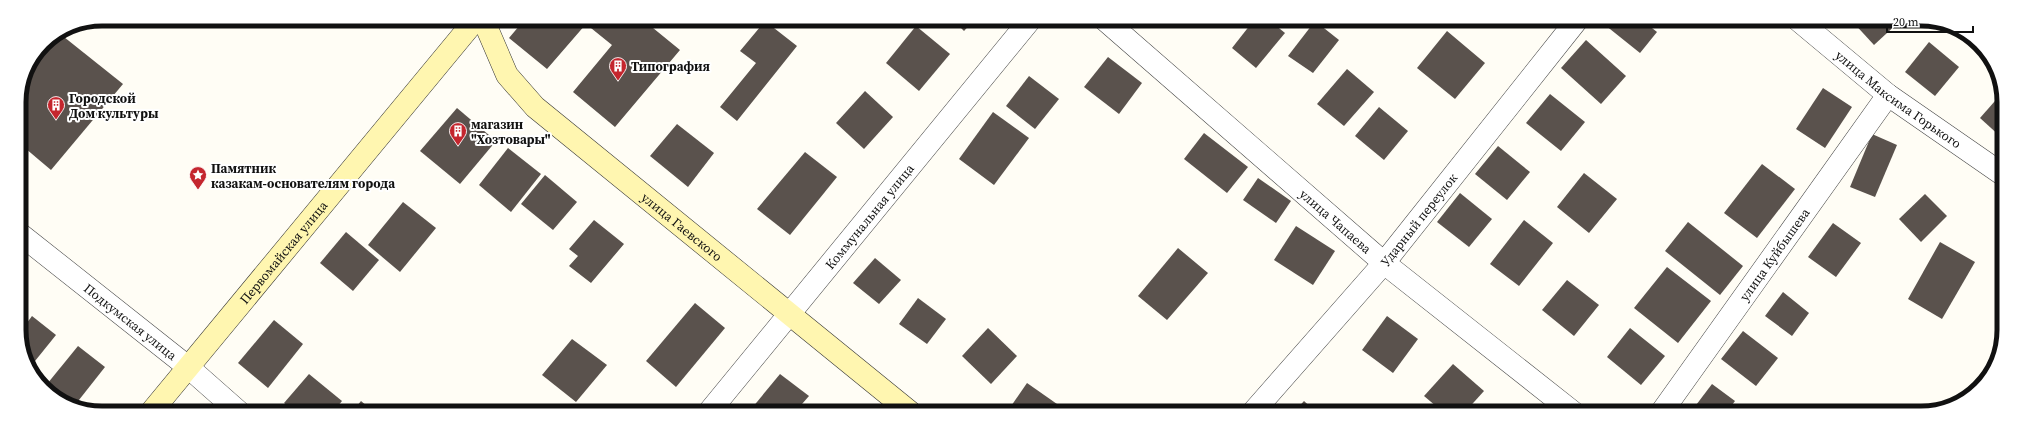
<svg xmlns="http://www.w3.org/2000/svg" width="2023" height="432" viewBox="0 0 2023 432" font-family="'Source Serif 4',serif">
<rect width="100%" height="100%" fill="#fffdf5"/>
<g fill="#5a524d">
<path d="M525 19H642L680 50 615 127 573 92 612 45 586 24 547 69 509 38Z"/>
<path d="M953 20H974L964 31Z"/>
<path d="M1208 20H1224L1217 28Z"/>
<path d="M1254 20H1269L1285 33 1256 68 1232 48Z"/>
<path d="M1608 20H1642L1657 32 1640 53 1605 25Z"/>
<path d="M1851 20 1900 21 1874 45Z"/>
<path d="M765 21 797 46 737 121 720 107 756 63 740 51Z"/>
<path d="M1315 21 1339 40 1313 73 1288 56Z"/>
<path d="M916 26 950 54 919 91 886 63Z"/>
<path d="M1447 31 1485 63 1455 99 1417 68Z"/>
<path d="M59 33 123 84 51 170 19 143V97L25 70 43 43Z"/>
<path d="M1586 40 1626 76 1601 104 1561 68Z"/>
<path d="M1929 42 1959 67 1935 96 1905 72Z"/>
<path d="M1108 57 1142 83 1119 114 1084 87Z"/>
<path d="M1347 69 1374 92 1344 126 1317 104Z"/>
<path d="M1029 76 1059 99 1035 129 1006 106Z"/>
<path d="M1823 88 1852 107 1825 148 1796 129Z"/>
<path d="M865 91 893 117 864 149 836 123Z"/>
<path d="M2002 93V138L1980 118Z"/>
<path d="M1550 94 1585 122 1561 151 1526 123Z"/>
<path d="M1379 107 1408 131 1384 160 1355 136Z"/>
<path d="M457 108 496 141 460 184 420 151Z"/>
<path d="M993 112 1029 138 994 185 959 159Z"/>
<path d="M677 124 714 153 688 187 650 156Z"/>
<path d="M1204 133 1248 167 1227 193 1184 159Z"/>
<path d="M1872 134 1897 145 1875 197 1850 187Z"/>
<path d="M1498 146 1530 172 1507 200 1475 174Z"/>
<path d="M508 148 541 174 511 212 479 185Z"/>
<path d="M805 152 837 177 790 235 757 209Z"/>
<path d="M1762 164 1795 189 1757 238 1724 213Z"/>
<path d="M1584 173 1617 199 1589 233 1557 207Z"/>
<path d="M545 175 577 202 553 230 521 204Z"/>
<path d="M1258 178 1291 201 1276 223 1243 200Z"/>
<path d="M1460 193 1492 219 1469 247 1437 222Z"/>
<path d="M1925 194 1947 216 1921 242 1899 219Z"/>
<path d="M403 202 436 228 400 272 368 245Z"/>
<path d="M594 220 624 244 591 283 569 266 578 256 569 249Z"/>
<path d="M1524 220 1553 243 1519 286 1490 264Z"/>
<path d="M1688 222 1743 266 1720 295 1665 251Z"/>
<path d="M1833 223 1861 243 1836 277 1808 257Z"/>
<path d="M1296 226 1335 251 1313 285 1274 260Z"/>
<path d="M346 232 379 260 353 291 320 263Z"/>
<path d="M1940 242 1975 262 1942 319 1908 299Z"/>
<path d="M1178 248 1208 273 1167 320 1138 296Z"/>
<path d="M875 258 901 280 879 304 853 283Z"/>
<path d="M1667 267 1711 301 1678 343 1634 308Z"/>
<path d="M1567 280 1599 305 1574 336 1542 310Z"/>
<path d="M1783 292 1809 313 1792 336 1765 316Z"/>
<path d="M20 297 28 303 20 312Z"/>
<path d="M918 298 946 319 927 344 899 324Z"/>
<path d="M695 303 725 328 676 387 646 361Z"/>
<path d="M32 316 56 335 31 366 21 346V331Z"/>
<path d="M1387 316 1418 339 1393 373 1362 350Z"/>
<path d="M274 320 303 344 268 388 238 363Z"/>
<path d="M988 328 1017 356 991 384 962 356Z"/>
<path d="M1630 328 1665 356 1641 385 1607 357Z"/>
<path d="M1743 331 1778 358 1756 386 1721 359Z"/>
<path d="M572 339 607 365 576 402 542 375Z"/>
<path d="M78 346 105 367 75 405 43 389Z"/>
<path d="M1453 364 1484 391 1465 412H1443L1424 396Z"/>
<path d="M309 374 342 401 333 412H295L284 403Z"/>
<path d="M780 374 809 396 795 412H757L752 408Z"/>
<path d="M1027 383 1057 404 1052 412H1007Z"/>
<path d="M1712 384 1735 401 1726 413H1690Z"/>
<path d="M361 401 374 412H352Z"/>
<path d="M1304 401 1316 412H1294Z"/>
</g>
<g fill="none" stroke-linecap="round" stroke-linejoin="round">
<g stroke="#444" stroke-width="23">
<g id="street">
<path id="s1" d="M1105 20 1384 263 1574 413"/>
<path id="s2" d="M1798 20 1888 95 2002 174"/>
<path id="s3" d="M20 234 188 367 239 412"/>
<path id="s4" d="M709 412 1030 20"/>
<path id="s5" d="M1253 412 1384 263 1577 20"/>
<path id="s6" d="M1661 413 1888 95"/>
</g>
</g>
<g stroke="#333" stroke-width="23">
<g id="secondary">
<path id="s7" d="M483 19 507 75 535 107 910 412"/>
<path id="s8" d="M152 411 476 19"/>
</g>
</g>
<use href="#street" stroke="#fff" stroke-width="22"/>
<use href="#secondary" stroke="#fff6b0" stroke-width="22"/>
</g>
<defs>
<g id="building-pin" transform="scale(0.9)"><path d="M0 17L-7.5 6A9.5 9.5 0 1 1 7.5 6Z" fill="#c4262e" stroke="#fff"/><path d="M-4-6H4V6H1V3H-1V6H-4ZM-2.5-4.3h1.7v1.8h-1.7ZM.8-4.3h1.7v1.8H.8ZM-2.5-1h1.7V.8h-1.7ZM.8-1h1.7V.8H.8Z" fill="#fff"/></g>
<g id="sight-pin" transform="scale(0.9)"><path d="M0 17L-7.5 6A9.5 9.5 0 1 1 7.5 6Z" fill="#c4262e" stroke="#fff"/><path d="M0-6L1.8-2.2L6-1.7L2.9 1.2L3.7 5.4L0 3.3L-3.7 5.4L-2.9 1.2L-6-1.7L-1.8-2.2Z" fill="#fff"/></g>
</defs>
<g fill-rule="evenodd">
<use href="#building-pin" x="618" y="66"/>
<use href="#building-pin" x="56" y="105"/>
<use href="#building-pin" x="458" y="131"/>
<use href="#sight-pin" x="198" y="175"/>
</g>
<g text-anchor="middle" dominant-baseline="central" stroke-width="4" stroke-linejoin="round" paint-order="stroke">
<g font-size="13" font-weight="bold" fill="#111" stroke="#fff" text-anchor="start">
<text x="631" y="66">Типография</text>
<text x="69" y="98">Городской<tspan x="69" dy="15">Дом культуры</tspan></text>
<text x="471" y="124">магазин<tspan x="471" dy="15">"Хозтовары"</tspan></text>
<text x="211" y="168">Памятник<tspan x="211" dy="15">казакам-основателям города</tspan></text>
</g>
<g font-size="13" fill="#111" stroke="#fff">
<text stroke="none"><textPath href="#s2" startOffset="128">улица Максима Горького</textPath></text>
<text stroke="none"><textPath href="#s4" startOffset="253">Коммунальная улица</textPath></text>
<text stroke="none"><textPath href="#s5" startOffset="254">Ударный переулок</textPath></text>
<text stroke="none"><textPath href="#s1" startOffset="306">улица Чапаева</textPath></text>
<text stroke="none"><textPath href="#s7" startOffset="293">улица Гаевского</textPath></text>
<text stroke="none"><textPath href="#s8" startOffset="206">Первомайская улица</textPath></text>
<text stroke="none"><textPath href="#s6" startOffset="195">улица Куйбышева</textPath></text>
<text stroke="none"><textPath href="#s3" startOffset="141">Подкумская улица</textPath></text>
</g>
</g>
<path d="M0 0H2023V432H0ZM102 26H1921A76 76 0 0 1 1997 102V330A76 76 0 0 1 1921 406H102A76 76 0 0 1 26 330V102A76 76 0 0 1 102 26Z" fill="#fff" fill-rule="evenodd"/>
<path fill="none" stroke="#111" stroke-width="5" d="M102 26H1921A76 76 0 0 1 1997 102V330A76 76 0 0 1 1921 406H102A76 76 0 0 1 26 330V102A76 76 0 0 1 102 26Z"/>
<path d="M1887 26v6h86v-6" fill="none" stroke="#111111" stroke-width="2"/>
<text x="1893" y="26" font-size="12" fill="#111111" stroke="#ffffff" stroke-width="3" paint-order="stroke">20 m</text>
</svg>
